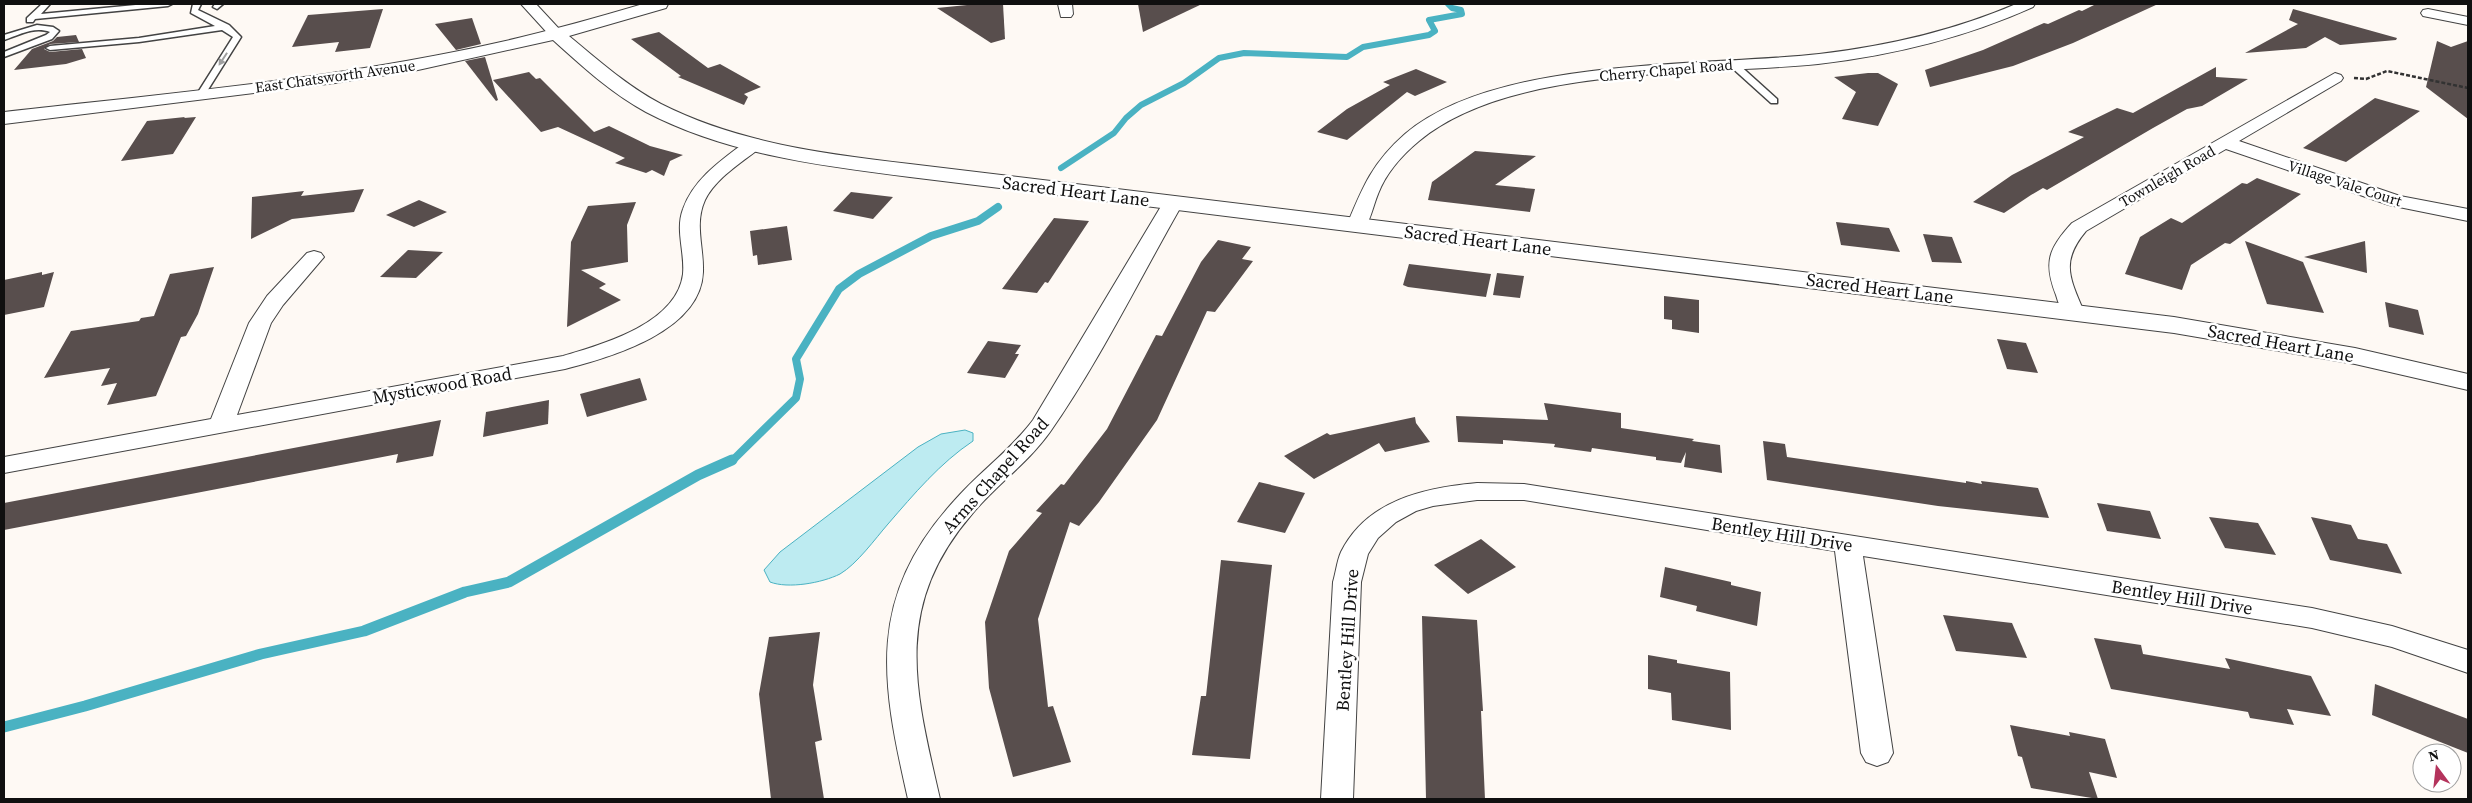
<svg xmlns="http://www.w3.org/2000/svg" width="2472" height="803" viewBox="0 0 2472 803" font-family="'Source Serif 4',serif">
<rect width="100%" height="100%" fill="#fef9f4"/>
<path fill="#bdebf1" stroke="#4ab2c2" d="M965 430 973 433V441C940 463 914 494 888 524 875 539 857 564 840 574 822 583 788 589 770 582L764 570 780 552 918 447 941 434Z"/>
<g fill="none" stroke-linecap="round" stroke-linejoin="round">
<path stroke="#4ab2c2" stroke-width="6" d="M1061 168 1114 133 1126 118 1141 105 1184 83 1219 58 1244 53 1347 57 1363 47 1429 35 1435 31 1429 20 1462 14 1461 10 1452 8 1448 4"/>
<path stroke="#4ab2c2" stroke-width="8" d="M729 461 735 458 796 398 800 379 796 359 839 289 859 274 931 236 978 221 998 207"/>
<path stroke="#4ab2c2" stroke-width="11" d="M4 727 85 706 261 654 364 631 465 592 509 582 698 475 732 460"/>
</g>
<g fill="#584e4d">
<path d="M977 4H1003L1005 39 991 43 937 8Z"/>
<path d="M1138 4H1202L1143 32Z"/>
<path d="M2096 4H2158L2073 43 2013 66 1930 87 1925 70 1983 50 2044 23 2048 24 2079 10 2082 11Z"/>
<path d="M383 9 370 48 335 52 339 42 292 47 308 15Z"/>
<path d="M2293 9 2397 38 2396 40 2340 45 2325 37 2306 48 2245 53 2298 24 2289 20Z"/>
<path d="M472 18 481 44 456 50 435 24Z"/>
<path d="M659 32 708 68 720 64 761 87 744 94 748 97 744 105 678 77 681 76 631 39Z"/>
<path d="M76 35 79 42 50 44 44 49 50 52 82 49 86 58 66 64 14 70 32 49 53 41 57 37Z"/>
<path d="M2437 41 2451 47 2468 41V119L2426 87Z"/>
<path d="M485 57 498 100 496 101 465 61Z"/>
<path d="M2216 67V77L2248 79 2202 106 2187 109 2153 128 2047 190 2043 188 2031 195 2004 213 1973 202 2012 175 2084 137 2068 132 2117 108 2133 113Z"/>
<path d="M1416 69 1447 82 1415 96 1407 92 1347 140 1317 132 1347 109 1390 85 1383 82Z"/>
<path d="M529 72 536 79 540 78 594 132 609 126 650 146 683 155 670 161 664 176 652 170 646 173 615 163 625 158 558 127 541 132 493 80Z"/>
<path d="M1868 73H1878L1898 84 1878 126 1842 119 1856 92 1834 77Z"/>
<path d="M2375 98 2420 111 2346 162 2303 148Z"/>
<path d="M185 117 184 118 196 117 173 154 121 161 147 121Z"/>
<path d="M1475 151 1536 156 1495 185 1535 189 1530 212 1428 200 1432 182Z"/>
<path d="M2257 178 2301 194 2230 244 2225 243 2191 265 2182 290 2125 274 2140 237 2171 218 2182 223 2242 183 2247 184Z"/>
<path d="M364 189 354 212 292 219 251 239 252 197 304 191 301 196Z"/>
<path d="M851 192 893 197 873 219 833 211Z"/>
<path d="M419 200 447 212 414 227 386 215Z"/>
<path d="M636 202 627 225 628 262 581 270 606 284 599 288 621 300 567 327 571 242 588 206Z"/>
<path d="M1054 218 1089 221 1048 283 1045 282 1037 293 1002 289Z"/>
<path d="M1836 222 1889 228 1900 252 1841 245Z"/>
<path d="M787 226 792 260 758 265 757 255 753 256 750 231Z"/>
<path d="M1923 234 1952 237 1962 263 1932 262Z"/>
<path d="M1218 240 1251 247 1242 259 1253 261 1215 312 1207 311 1157 420 1099 502 1079 526 1070 522 1038 619 1048 707 1053 706 1071 762 1013 777 989 688 985 622 1009 551 1042 513 1036 511 1061 484 1064 485 1107 429 1156 335 1162 336 1201 262Z"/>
<path d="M2245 241 2303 262 2324 313 2267 304Z"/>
<path d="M2365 241 2367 273 2304 257Z"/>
<path d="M408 250 443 252 416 278 380 277Z"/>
<path d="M1409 264 1491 274 1486 297 1408 287 1403 285Z"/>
<path d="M214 267 198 314 186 336 181 337 156 396 107 405 117 383 101 386 110 368 44 378 71 331 139 321 141 318 154 316 170 274Z"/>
<path d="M42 272V275L54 272 44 307 4 315V280Z"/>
<path d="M1497 273 1524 276 1520 298 1493 295Z"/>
<path d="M1664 296 1699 300V333L1672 329V320L1664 319Z"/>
<path d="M2385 302 2418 310 2424 335 2389 327Z"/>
<path d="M1997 339 2026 343 2038 373 2007 369Z"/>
<path d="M988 341 1021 345 1015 354H1019L1005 378 967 373Z"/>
<path d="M640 378 647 400 587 417 580 394Z"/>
<path d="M549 400 548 424 483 437 486 412Z"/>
<path d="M1544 403 1621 413V428L1694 439 1692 441 1720 445 1722 473 1684 467 1686 452 1681 463 1656 460V457L1592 448 1591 452 1554 447 1555 444 1503 440V444L1458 442 1456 416 1548 420Z"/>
<path d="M1415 417 1416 423 1430 442 1385 452 1379 443 1314 479 1284 456 1327 433 1330 435Z"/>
<path d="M441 420 433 456 396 463 398 454 4 530V503Z"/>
<path d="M1763 441 1785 444 1787 457 1966 483V481L1982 484 1981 481 2038 488 2049 518 1938 506 1767 480Z"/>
<path d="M1259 482 1305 493 1285 533 1237 522Z"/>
<path d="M2097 503 2150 511 2161 539 2107 531Z"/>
<path d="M2209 517 2258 523 2276 555 2225 548Z"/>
<path d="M2311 517 2351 525 2358 539 2387 544 2402 574 2330 560Z"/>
<path d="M1481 539 1516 567 1468 594 1434 565Z"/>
<path d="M1221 560 1272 565 1250 759 1192 755 1201 696H1206Z"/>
<path d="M1665 567 1731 582V585L1761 592 1757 626 1696 611 1697 606 1660 597Z"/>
<path d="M1943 615 2012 623 2027 658 1956 651Z"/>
<path d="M1422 616 1477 620 1483 711H1481L1485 799H1426Z"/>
<path d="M820 632 813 685 822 740 815 742 824 799H771L759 694 769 637Z"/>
<path d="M2094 638 2141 645 2143 654 2230 669 2225 658 2311 676 2331 716 2287 709 2294 725 2250 718 2248 712 2111 689Z"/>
<path d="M1648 655 1677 660V663L1730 672 1731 730 1672 720 1671 693 1648 689Z"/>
<path d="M2375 684 2468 719V753L2372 715Z"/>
<path d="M2010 725 2070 736 2069 732 2105 739 2117 778 2089 772 2098 799 2031 788 2022 757 2018 756Z"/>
</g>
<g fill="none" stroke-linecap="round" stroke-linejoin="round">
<g stroke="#434343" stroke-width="3">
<g id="service">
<path d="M42 4H50L41 14 146 4H172L168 6 35 19 33 22H27V18Z"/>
<path d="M193 4H201L198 10 229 25 241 37 204 96 197 94 233 37 222 30 139 42 50 50 46 48 50 46 139 38 215 26 191 13Z"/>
<path d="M215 4H223L217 9 213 7Z"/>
<path d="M37 25 53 27 59 31 52 39 4 57V52L46 35 50 32C34 26 19 35 4 40V35Z"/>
<path d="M1730 62H1736L1777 99V103H1771L1730 66Z"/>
</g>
</g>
<g stroke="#434343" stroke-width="2">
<g id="minor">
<path d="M521 4H536L562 32 565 35 562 38H552Z"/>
<path d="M1058 4H1072L1073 14 1071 17H1061Z"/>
<path d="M2016 4H2035L2033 7C1964 38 1894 55 1818 64 1702 76 1512 64 1419 141 1402 155 1386 173 1378 194 1373 206 1371 219 1364 229L1357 231 1350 229 1347 225C1363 186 1373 162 1405 134 1497 56 1703 67 1819 54 1888 46 1953 31 2016 4Z"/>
<path d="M2428 9 2468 17V25L2423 16 2421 13 2423 10Z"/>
<path d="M2335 73 2341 75 2343 78 2341 81 2239 141 2400 196 2468 209V221L2389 205 2226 149 2086 231C2060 262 2070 278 2084 312L2081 317 2073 319 2065 317C2061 310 2058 302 2056 295 2043 262 2049 248 2072 223Z"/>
<path d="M754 139 760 140 763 144 760 148C741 163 716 178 705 200 694 224 704 247 703 272 701 331 612 357 565 369L4 473V457L211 419 249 323 267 296 307 253 314 251 321 253 324 257 283 305 271 323 237 415 563 356C604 344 677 323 683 274 685 252 675 230 683 209 694 178 723 159 748 140Z"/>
<path d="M1173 197 1180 199 1183 203C1140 278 1099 362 1050 432 1028 463 996 485 972 514 892 607 915 690 940 799H908C881 681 866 598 954 501 979 472 1010 451 1033 420L1163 203 1166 199Z"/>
<path d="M1477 483 1524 484 2312 608 2392 626 2468 650V673L2392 647 2312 628 1863 556 1893 753 1888 762 1877 766 1866 762 1861 753 1835 551 1524 500H1477L1433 506 1416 511 1396 522 1378 538 1368 554 1361 582 1353 799H1321L1333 582C1336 572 1337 561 1341 552 1367 500 1424 488 1477 483Z"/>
</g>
</g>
<g stroke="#434343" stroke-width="2">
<path id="tertiary" d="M643 4H668L666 8 569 36C598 60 627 86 661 104 738 143 825 154 910 164L2174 317 2355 348 2468 374V390L2355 364 2174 333 910 177C821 166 726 154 646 112 611 93 582 66 553 40L418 70 335 83 4 124V112C170 93 338 79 501 42 549 31 596 18 643 4Z"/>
</g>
<path stroke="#323232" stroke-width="2.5" stroke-dasharray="4 2" stroke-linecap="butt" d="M2354 78 2366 79 2387 71 2468 88"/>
<use href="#service" fill="#fff" fill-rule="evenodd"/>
<use href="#minor" fill="#fff" fill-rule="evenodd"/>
<use href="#tertiary" fill="#fff" fill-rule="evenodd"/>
</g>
<defs><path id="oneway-solid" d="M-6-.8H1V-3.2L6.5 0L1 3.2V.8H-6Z" transform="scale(1.25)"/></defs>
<use fill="#9f9f9f" href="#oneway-solid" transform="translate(223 59) rotate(123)"/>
<g text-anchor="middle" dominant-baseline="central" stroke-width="5" stroke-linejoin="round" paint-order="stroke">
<g font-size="15" fill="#101010" stroke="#fff">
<text transform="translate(1666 70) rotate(-5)">Cherry Chapel Road</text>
<text transform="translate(335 76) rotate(-8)">East Chatsworth Avenue</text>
<text transform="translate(2167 176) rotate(-30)">Townleigh Road</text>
<text transform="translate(2345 183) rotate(18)">Village Vale Court</text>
</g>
<g font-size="18" fill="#101010" stroke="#fff">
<text transform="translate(1076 191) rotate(7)">Sacred Heart Lane</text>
<text transform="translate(1478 240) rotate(7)">Sacred Heart Lane</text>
<text transform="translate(1880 288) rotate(7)">Sacred Heart Lane</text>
<text transform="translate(2281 343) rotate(10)">Sacred Heart Lane</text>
<text transform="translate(442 385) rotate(-10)">Mysticwood Road</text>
<text transform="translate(995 475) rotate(-48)">Arms Chapel Road</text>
<text transform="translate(1782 534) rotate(9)">Bentley Hill Drive</text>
<text transform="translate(2182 597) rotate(9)">Bentley Hill Drive</text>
<text transform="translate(1347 640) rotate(-86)">Bentley Hill Drive</text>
</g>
</g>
<rect width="2472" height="803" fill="none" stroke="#101010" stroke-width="10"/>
<g transform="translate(2437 768) rotate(345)"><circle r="24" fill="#ffffff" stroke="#9f9f9f"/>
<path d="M0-4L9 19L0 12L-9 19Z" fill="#b4335c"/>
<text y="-8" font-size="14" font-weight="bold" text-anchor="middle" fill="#101010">N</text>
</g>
</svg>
